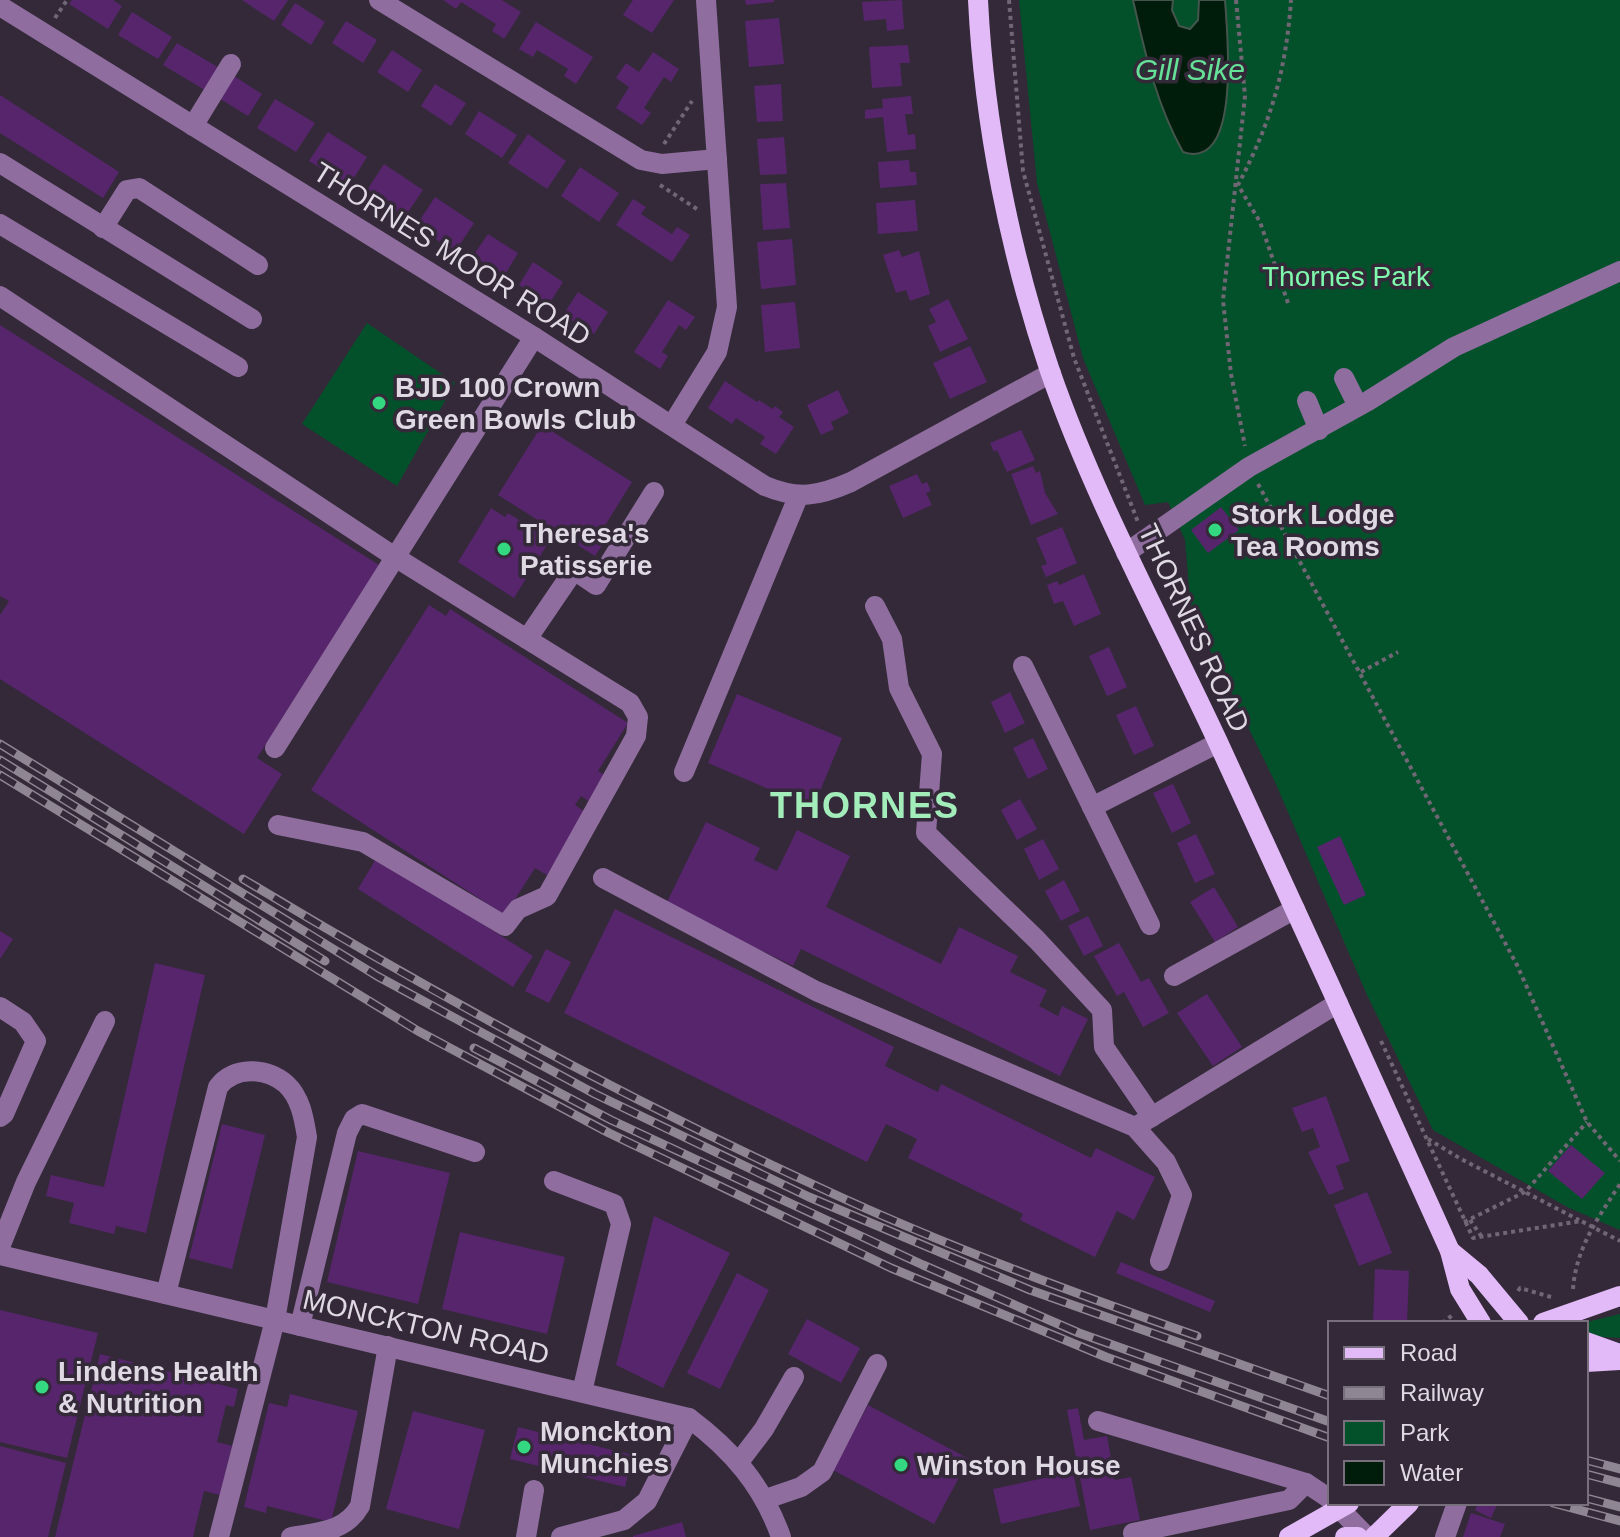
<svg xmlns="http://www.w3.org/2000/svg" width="1620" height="1537" viewBox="0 0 1620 1537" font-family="Helvetica,sans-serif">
<rect width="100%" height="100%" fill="#342939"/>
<g fill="#03512b">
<path d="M1019 0H1620V1230L1567 1207 1433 1130 1367 995 1275 782 1191 611 1185 540 1168 502 1145 505 1083 358 1037 183Z"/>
<path d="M367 323 455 383 397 486 302 424Z"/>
<path d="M1620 1314V1338L1586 1336 1583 1323Z"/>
</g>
<path fill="#001d0c" stroke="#43554c" stroke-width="2" d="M1133 0H1173L1172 10 1179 26 1190 29 1198 20 1199 0H1225C1227 31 1242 172 1183 152 1156 104 1145 53 1133 0Z"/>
<g fill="#56256c">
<path d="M72 0H113L122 6 108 29 69 4Z"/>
<path d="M242 0H288L274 21Z"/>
<path d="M443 0H502L521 12 504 39 492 31 496 24 461 2 456 9Z"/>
<path d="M633 0H674L652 33 623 15Z"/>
<path d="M745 0H774V2L746 5Z"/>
<path d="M902 0 904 29 887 31 886 19 864 21 862 2Z"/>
<path d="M295 3 325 22 311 45 281 25Z"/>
<path d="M132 12 172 37 158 59 118 35Z"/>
<path d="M779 18 784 64 749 67 745 21Z"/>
<path d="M346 21 377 40 363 63 332 43Z"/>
<path d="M536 22 593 57 576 84 564 76 568 69 552 59 537 50 533 57 519 49Z"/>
<path d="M177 43 221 69 208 92 163 65Z"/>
<path d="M908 45 910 63H900L902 86 872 88 869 47Z"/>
<path d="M392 50 422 70 408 92 377 72Z"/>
<path d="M653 52 679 69 671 82 664 77 644 108 651 113 642 125 616 108 629 87 616 78 626 63 639 72Z"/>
<path d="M231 74 262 94 248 116 217 97Z"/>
<path d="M435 84 466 103 451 126 421 106Z"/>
<path d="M781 84 783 121 757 122 754 86Z"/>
<path d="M0 95 119 172 103 198 0 133Z"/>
<path d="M911 96 913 114H905L908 135 915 134 916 149 887 152 883 117 865 119V110L883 108 882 99Z"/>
<path d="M275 99 315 123 296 152 257 128Z"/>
<path d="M479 111 517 135 502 158 465 134Z"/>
<path d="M328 132 367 157 349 186 309 161Z"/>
<path d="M528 134 566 161 547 189 508 163Z"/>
<path d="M784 137 787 174 760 175 757 139Z"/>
<path d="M909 160 910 172H916L917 185 880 188 878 162Z"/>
<path d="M384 164 423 190 404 218 365 193Z"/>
<path d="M580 167 619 193 599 222 561 196Z"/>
<path d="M786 183 790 228 763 230 760 184Z"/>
<path d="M435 197 474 223 455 252 416 226Z"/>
<path d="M633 199 646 207 641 214 672 234 677 227 690 235 672 262 616 225Z"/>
<path d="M915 200 918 231 878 234 876 203Z"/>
<path d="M488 234 518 253 504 276 473 256Z"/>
<path d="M792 239 796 285 761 289 757 242Z"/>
<path d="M899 250 902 257 919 251 930 294 910 301 906 290 896 293 883 255Z"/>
<path d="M533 262 563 282 549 304 519 285Z"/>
<path d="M578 292 608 312 594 334 563 315Z"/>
<path d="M948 299 968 339 940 352 928 326 936 322 929 309Z"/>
<path d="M668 300 695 317 686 330 679 325 662 352 668 356 660 369 634 352Z"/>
<path d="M795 302 800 348 765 352 761 305Z"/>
<path d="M0 325 379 565 257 758 282 774 244 834 0 679V615L9 601 0 596Z"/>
<path d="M970 346 987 382 950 399 933 363Z"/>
<path d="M725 381 757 402 759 400 773 409 775 406 783 412 779 417 794 427 776 454 760 444 765 437 736 418 732 424 708 408Z"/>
<path d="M838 390 849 413 831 422 834 429 821 435 807 405Z"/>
<path d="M542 425 632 482 596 540 603 544 595 556 498 495Z"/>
<path d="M1021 430 1035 460 1007 472 997 450 994 452 990 443Z"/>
<path d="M1033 466 1036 473 1040 471 1045 493 1058 514 1031 525 1011 474Z"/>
<path d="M917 474 922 484 927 482 931 491 926 493 932 505 903 518 889 486Z"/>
<path d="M1221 507 1239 530 1208 553 1191 530Z"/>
<path d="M491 508 505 517 508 513 550 540 514 598 458 562Z"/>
<path d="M1062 527 1077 563 1046 577 1041 566 1047 564 1036 538Z"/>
<path d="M1084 574 1101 614 1074 626 1063 601 1054 604 1047 585 1057 581 1059 585Z"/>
<path d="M429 605 446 616 450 609 628 723 598 771 609 778 593 804 581 796 575 805 587 813 547 875 535 868 505 915 311 790Z"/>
<path d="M1109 647 1127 687 1107 696 1089 656Z"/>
<path d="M1010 692 1025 723 1005 733 991 702Z"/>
<path d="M737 694 842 738 813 808 708 763Z"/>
<path d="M1136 706 1154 746 1134 755 1116 715Z"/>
<path d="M1033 738 1048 769 1028 779 1013 748Z"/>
<path d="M1173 784 1191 823 1172 833 1153 793Z"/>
<path d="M1020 799 1037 829 1017 840 1001 810Z"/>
<path d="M706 822 760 848 754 860 777 871 797 830 850 856 826 907 941 964 959 927 1018 956 1010 972 1047 990 1039 1006 1058 1016 1062 1006 1088 1019 1060 1076 801 949 793 966 666 904Z"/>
<path d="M1196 834 1215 874 1195 883 1177 843Z"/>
<path d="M1340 836 1366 895 1344 905 1317 847Z"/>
<path d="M1043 839 1059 869 1039 880 1024 849Z"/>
<path d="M377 857 533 956 513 987 358 889Z"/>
<path d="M1064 880 1080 911 1061 921 1045 891Z"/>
<path d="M1214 887 1238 927 1215 942 1190 902Z"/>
<path d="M615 909 894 1047 885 1066 938 1092 941 1084 1091 1158 1096 1148 1155 1177 1134 1220 1117 1211 1095 1257 1020 1220 1023 1214 908 1158 917 1139 886 1124 867 1162 564 1013Z"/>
<path d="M1088 916 1103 946 1084 956 1068 926Z"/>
<path d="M0 931 13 939 0 959Z"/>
<path d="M1119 943 1141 982 1149 978 1169 1013 1143 1027 1124 992 1117 996 1094 956Z"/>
<path d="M546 949 571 962 549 1003 525 991Z"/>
<path d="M155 963 205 975 146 1233 116 1226 114 1234 69 1223 74 1203 46 1196 51 1175 104 1187Z"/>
<path d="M1207 994 1242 1047 1213 1066 1177 1013Z"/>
<path d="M1326 1096 1350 1161 1336 1166 1344 1189 1329 1195 1308 1152 1320 1147 1313 1128 1302 1132 1292 1108Z"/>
<path d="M222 1124 265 1135 232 1269 189 1258Z"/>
<path d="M1571 1145 1605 1173 1582 1199 1548 1171Z"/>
<path d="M358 1151 450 1173 418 1304 327 1282Z"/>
<path d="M1367 1192 1392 1253 1359 1266 1334 1205Z"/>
<path d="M654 1216 730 1253 663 1388 616 1365Z"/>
<path d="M460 1232 565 1257 547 1334 442 1309Z"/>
<path d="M1121 1262 1215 1301 1210 1312 1116 1273Z"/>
<path d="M1375 1269 1409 1271 1407 1323H1373Z"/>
<path d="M737 1273 769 1290 720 1389 687 1373Z"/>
<path d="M0 1310 98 1333 67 1458 0 1442Z"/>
<path d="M807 1319 860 1348 841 1383 788 1354Z"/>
<path d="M100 1354 238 1389 234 1407 226 1405 217 1442 232 1446 220 1495 204 1491 193 1537H55Z"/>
<path d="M290 1394 358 1411 331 1522 267 1506 266 1513 244 1507 269 1403 287 1407Z"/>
<path d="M868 1405 969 1459 934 1524 833 1470Z"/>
<path d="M1078 1408 1084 1440 1107 1436 1115 1480 1131 1477 1140 1520 1090 1530 1067 1410Z"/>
<path d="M413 1411 485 1430 459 1529 386 1509Z"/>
<path d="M518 1427 633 1455 625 1487 510 1459Z"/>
<path d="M0 1446 66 1463 48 1537H0Z"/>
<path d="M1073 1472 1080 1506 1001 1524 993 1489Z"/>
<path d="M1478 1503H1498L1491 1518 1475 1510Z"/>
<path d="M1471 1513 1505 1524 1500 1537H1463Z"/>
<path d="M682 1522 686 1537H633V1536Z"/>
</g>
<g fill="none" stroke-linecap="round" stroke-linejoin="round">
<g stroke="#706775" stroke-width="4" stroke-dasharray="4 4" stroke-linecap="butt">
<path d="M1009 0 1023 171 1074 358 1138 522"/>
<path d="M1236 0 1245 96 1223 300 1231 374 1245 446"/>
<path d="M55 18 67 0"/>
<path d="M664 144 692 101"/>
<path d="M660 185 700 211"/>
<path d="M1288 303 1260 222 1238 185C1271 122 1286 71 1291 0"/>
<path d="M1258 484 1517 965 1587 1122 1620 1161"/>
<path d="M1361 672 1398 652"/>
<path d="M1381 1041 1473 1238 1581 1221 1620 1241"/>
<path d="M1428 1139 1461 1159 1579 1220"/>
<path d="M1470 1220 1482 1237"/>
<path d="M1464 1222 1525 1192 1587 1122"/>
<path d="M1573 1289C1576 1248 1598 1218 1620 1184"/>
<path d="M1518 1291 1520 1288 1551 1297"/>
<path d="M1442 1323 1454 1314"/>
</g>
<g stroke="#8f6e9f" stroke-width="20">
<path d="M379 0 641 160 662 164 717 159"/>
<path d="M0 6 534 337 765 486C798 500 819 496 851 482L1051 373"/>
<path d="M193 126 231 64"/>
<path d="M0 163 252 319"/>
<path d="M0 224 238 367"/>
<path d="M103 228 127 190 139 188 258 265"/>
<path d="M0 296 395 557 630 703 638 717 636 736 547 896 518 909 505 926 363 842 278 825"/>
<path d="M1344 378 1358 406"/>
<path d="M1307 401 1319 430"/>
<path d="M672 425 717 352 727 307 706 0"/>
<path d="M1126 553 1249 467 1368 401 1454 347 1620 271"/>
<path d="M875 606 892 639 899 688 932 754 926 833 1037 940 1102 1010 1104 1047 1152 1117"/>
<path d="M527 639 574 570 596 585 654 492"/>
<path d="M1023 666 1150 925"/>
<path d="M275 748 534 337"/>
<path d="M684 772 798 497"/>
<path d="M1092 807 1218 743"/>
<path d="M603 878 816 991 1135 1127 1166 1162 1182 1195 1160 1261"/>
<path d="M1174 976 1295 909"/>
<path d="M0 1007 23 1022 36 1041 4 1114 0 1117"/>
<path d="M1140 1124 1338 1003"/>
<path d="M554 1181 614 1204 621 1224 582 1392"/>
<path d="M0 1247 26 1182 105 1021"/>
<path d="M0 1255 689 1418C732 1450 763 1486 781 1537"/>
<path d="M166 1294 218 1087C234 1066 266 1067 286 1084 301 1098 304 1119 307 1137L275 1320 219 1537"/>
<path d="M300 1326 347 1133 354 1119 362 1114 475 1152"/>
<path d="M1098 1421 1306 1483 1330 1499"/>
<path d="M739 1462 764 1429 794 1377"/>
<path d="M766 1499 801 1487 822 1472 877 1364"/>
<path d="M1334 1503 1367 1537"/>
<path d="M1133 1533 1289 1500 1306 1483"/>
<path d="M291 1537C319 1532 345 1532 360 1506L388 1346"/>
<path d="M526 1537 534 1490"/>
<path d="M561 1537 624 1520 647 1501 689 1418"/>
<path d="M1445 1537 1457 1503"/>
</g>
<g stroke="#e2baf7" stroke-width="20">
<path d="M978 0C984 124 1010 253 1050 371 1094 498 1160 618 1217 740 1296 910 1373 1080 1450 1251L1460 1289 1481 1323"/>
<path d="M1450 1251 1479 1275 1519 1323"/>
<path d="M1543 1323 1620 1296"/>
<path d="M1586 1342 1620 1354"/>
<path d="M1586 1362 1620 1360"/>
<path d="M1289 1537 1349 1503"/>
<path d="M1345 1537H1358"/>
<path d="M1374 1537 1409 1503"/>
</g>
<g stroke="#8f8693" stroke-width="9">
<g id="rail">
<path d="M0 744 377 976 595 1094 809 1197 1030 1290 1330 1396"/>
<path d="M0 760 325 961"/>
<path d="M0 775 418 1031 609 1133 891 1268 1106 1357 1330 1438"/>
<path d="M243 879C432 993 624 1098 825 1190 946 1246 1071 1292 1197 1336"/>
<path d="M474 1048 611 1120 923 1265 1079 1333 1330 1422"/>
<path d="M1586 1460 1620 1469"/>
<path d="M1586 1474 1620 1483"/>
<path d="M1586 1498 1620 1507"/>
<path d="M1553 1503 1620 1521"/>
</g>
</g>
<use href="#rail" stroke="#342939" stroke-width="6" stroke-dasharray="18" stroke-linecap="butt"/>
</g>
<g fill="#34d881" stroke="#342939" stroke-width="3">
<circle cx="379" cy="403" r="8"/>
<circle cx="1215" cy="530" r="8"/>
<circle cx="504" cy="549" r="8"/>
<circle cx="42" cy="1387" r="8"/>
<circle cx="524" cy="1447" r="8"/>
<circle cx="901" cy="1465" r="8"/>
</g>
<g text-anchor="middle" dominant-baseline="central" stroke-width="7" stroke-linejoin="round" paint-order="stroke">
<g font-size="28" fill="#dfd9e3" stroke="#342939">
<text transform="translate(452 254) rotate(32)">THORNES MOOR ROAD</text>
<text transform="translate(1194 628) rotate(65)">THORNES ROAD</text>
<text transform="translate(426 1327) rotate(13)">MONCKTON ROAD</text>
</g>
<g font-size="28" fill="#80fbae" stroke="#342939">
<text x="1346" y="276">Thornes Park</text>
</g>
<g font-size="28" font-weight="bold" fill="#dfd9e3" stroke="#342939" text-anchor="start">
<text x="395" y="387">BJD 100 Crown<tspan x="395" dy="32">Green Bowls Club</tspan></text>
<text x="1231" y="514">Stork Lodge<tspan x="1231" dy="32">Tea Rooms</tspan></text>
<text x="520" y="533">Theresa's<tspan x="520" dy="32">Patisserie</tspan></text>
<text x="58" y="1371">Lindens Health<tspan x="58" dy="32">&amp; Nutrition</tspan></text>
<text x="540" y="1431">Monckton<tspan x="540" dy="32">Munchies</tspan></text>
<text x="917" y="1465">Winston House</text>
</g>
<g font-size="30" font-style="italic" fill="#65e297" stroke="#342939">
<text x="1190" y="69">Gill Sike</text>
</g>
<g font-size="36" font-weight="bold" letter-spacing="2" fill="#a3edbb" stroke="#342939">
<text x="865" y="805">THORNES</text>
</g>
</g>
<rect x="1328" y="1321" width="260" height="184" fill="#342939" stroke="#786f7d" stroke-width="2"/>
<rect x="1344" y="1347" width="40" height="12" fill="#e2baf7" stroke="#786f7d" stroke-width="2"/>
<text x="1400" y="1361" font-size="24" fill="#dfd9e3">Road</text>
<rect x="1344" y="1387" width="40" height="12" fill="#8f8693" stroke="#786f7d" stroke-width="2"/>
<text x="1400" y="1401" font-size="24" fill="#dfd9e3">Railway</text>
<rect x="1344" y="1421" width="40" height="24" fill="#03512b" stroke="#786f7d" stroke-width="2"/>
<text x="1400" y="1441" font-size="24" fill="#dfd9e3">Park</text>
<rect x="1344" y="1461" width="40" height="24" fill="#001d0c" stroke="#786f7d" stroke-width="2"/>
<text x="1400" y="1481" font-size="24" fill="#dfd9e3">Water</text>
</svg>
